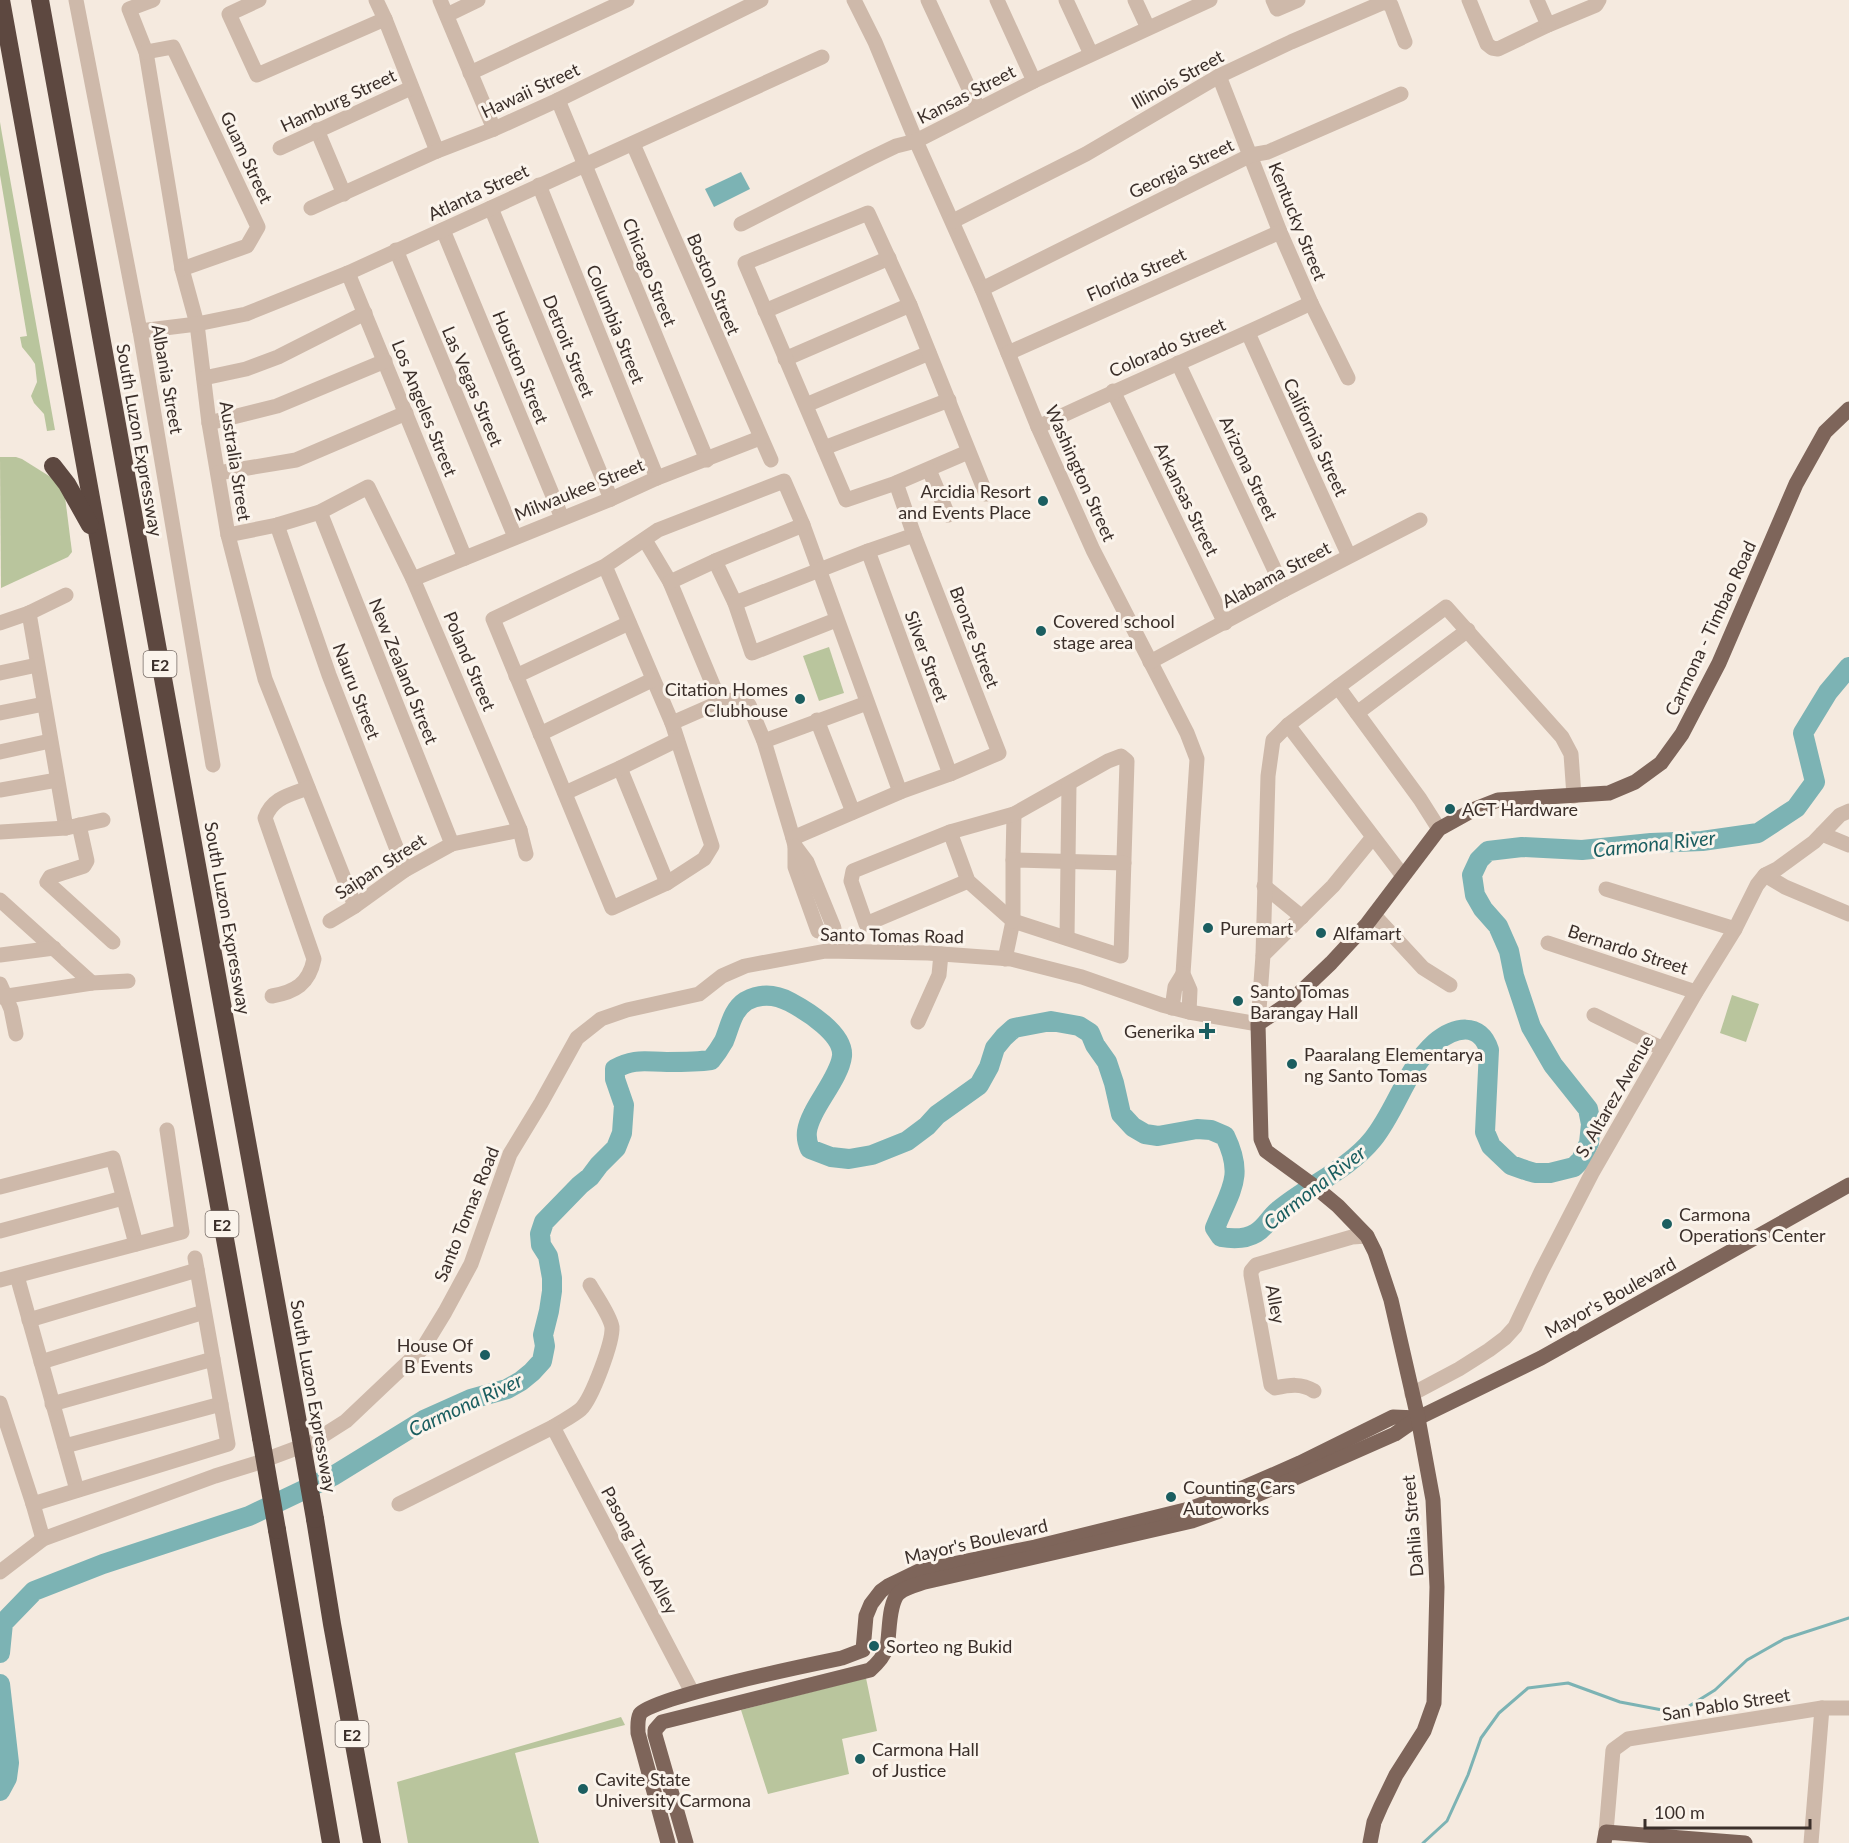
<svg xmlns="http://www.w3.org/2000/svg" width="1849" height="1843" viewBox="0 0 1849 1843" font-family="Lato,sans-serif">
<rect width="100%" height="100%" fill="#f5eadf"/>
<g fill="#b9c59d">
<path d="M0 122 2 134 55 430 47 431 44 414 34 403 31 396 37 382 35 364 31 358 22 347 20 337 27 336 0 175Z"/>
<path d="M0 457H16L22 459 57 481 64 489 72 552 68 557 1 588Z"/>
<path d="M829 647 844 693 819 701 803 656Z"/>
<path d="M1732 995 1759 1004 1746 1042 1720 1033Z"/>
<path d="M866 1678 877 1731 842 1739 849 1774 768 1794 741 1710Z"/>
<path d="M621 1717 625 1725 515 1753 539 1843H408L397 1782Z"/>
</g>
<path fill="#7cb3b4" d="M741 172 750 189 714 207 705 189Z"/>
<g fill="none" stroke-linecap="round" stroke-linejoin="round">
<path stroke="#7cb3b4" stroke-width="3" d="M1423 1843 1447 1821 1468 1775 1481 1738 1499 1713 1528 1688 1568 1683 1620 1702 1678 1713 1715 1690 1747 1660 1784 1639 1849 1618"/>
<g stroke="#7cb3b4" stroke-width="20">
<path d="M0 1653 3 1623 34 1591 103 1564 249 1516 333 1476 424 1420 471 1399 507 1389 521 1381 532 1372 542 1361 545 1346 543 1335 549 1311 552 1291V1278L548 1256 541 1245 540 1234 544 1222 580 1185 590 1177 599 1165 616 1148 622 1133 624 1105 615 1079V1069C634 1058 646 1062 667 1062 682 1062 697 1062 711 1060 716 1054 720 1048 724 1041 730 1027 732 1010 746 1001 761 993 775 994 790 1002 807 1011 844 1034 842 1056 840 1074 821 1097 813 1114 807 1126 804 1136 810 1149L831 1157 849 1159 872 1155 907 1141 927 1126 937 1115 979 1085 989 1067 995 1048 1004 1037 1014 1028 1051 1021 1079 1026 1090 1033 1095 1045 1107 1062 1114 1083 1121 1114 1133 1127 1145 1134 1158 1136 1197 1129 1211 1130 1225 1136C1245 1177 1230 1190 1215 1228L1221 1237C1232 1239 1246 1239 1256 1233 1266 1227 1270 1217 1279 1210 1309 1185 1348 1170 1373 1139 1397 1109 1406 1069 1435 1043 1454 1027 1480 1021 1489 1050L1485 1132 1491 1146 1511 1165 1525 1170 1535 1173H1550L1574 1167 1581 1160 1589 1143 1591 1124 1588 1109 1553 1065 1531 1027 1514 976 1509 951 1498 926 1483 909 1475 895 1472 875 1479 860 1488 851 1522 847 1582 850 1651 843 1702 841 1758 833 1796 808 1815 782 1803 733 1828 692 1849 667"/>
<path d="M0 1684 9 1763 7 1778 0 1791"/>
</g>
<g stroke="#ceb9aa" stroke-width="15">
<path d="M76 0 140 331 213 765"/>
<path d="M153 0 129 9 146 52 182 269 197 324 209 423 228 535 265 679 355 906"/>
<path d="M259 0 229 14 257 75 385 19"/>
<path d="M376 0 385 19 437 151"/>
<path d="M440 0 494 129"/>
<path d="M854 0 875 42 916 141 982 289 1038 427 1093 550 1187 733 1197 759 1183 974 1190 990 1189 1012"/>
<path d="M928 0 978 108"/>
<path d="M997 0 1034 81"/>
<path d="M1066 0 1091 54"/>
<path d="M1135 0 1148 28"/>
<path d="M1273 0 1277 9 1298 0"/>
<path d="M1469 0 1487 44 1492 48 1498 49 1548 25 1596 5 1599 0"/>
<path d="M1537 0 1548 25"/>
<path d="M447 15 478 0"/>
<path d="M146 52 173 47 258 227 247 246 182 269"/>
<path d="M470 73 627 0"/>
<path d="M1219 76 1280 232 1311 303 1348 378"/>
<path d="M558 100 707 460"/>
<path d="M317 130 344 194"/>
<path d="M633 144 771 460"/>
<path d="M280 148 411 88"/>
<path d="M539 185 657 478"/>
<path d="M311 208 437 151 494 129 558 100 761 0"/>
<path d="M491 208 611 499"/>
<path d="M953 221 1086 154 1219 76 1291 42 1384 2 1391 5 1405 42"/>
<path d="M741 224 871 158 896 146 916 141 1034 81 1210 0"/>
<path d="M443 230 562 518"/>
<path d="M396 250 515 537"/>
<path d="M348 273 465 558"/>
<path d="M982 289 1251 155 1268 152 1401 94"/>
<path d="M765 311 889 258"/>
<path d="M140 331 197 324 246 314 348 273 822 57"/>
<path d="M1248 333 1349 556"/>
<path d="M1008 353 1280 232"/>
<path d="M785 359 910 305"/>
<path d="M1178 363 1284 590"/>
<path d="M204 378 246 369 278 357 365 313"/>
<path d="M1113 391 1225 623"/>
<path d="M806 405 929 353"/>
<path d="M209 423 277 406 385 361"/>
<path d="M1038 427C1128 384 1221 346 1311 303"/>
<path d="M824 448 949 400"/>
<path d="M968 452 896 483 846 500 745 263 868 213 910 305 986 494"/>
<path d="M929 470 948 515"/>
<path d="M218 473 296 460 406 413"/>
<path d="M320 512 452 844"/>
<path d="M277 525 329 675 405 870"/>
<path d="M228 535 277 525 320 512 368 487 413 579 520 830 526 854"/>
<path d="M645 540 670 582 720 702"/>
<path d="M868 551 950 774"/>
<path d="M715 561 735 603 752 653 836 620"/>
<path d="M605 566 672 723 712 846 704 859 667 883 612 908 493 619 605 566 658 530 784 481 803 525 900 792"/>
<path d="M413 579 611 499 657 478 760 438"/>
<path d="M670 582 715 561 803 525"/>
<path d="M735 603 868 551 914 535"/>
<path d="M29 613 66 828"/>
<path d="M0 623 29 613 66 595"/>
<path d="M1150 662 1284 590 1420 520"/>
<path d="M0 673 37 665"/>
<path d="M516 676 629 623"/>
<path d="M1338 687 1420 799 1439 829"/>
<path d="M0 713 44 704"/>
<path d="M1357 713 1468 630"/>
<path d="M817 720 853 812"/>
<path d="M672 723 720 702 740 699 749 705 764 741 793 838 795 846V867L818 931"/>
<path d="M1288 725 1403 876"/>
<path d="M540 734 652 680"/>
<path d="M764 741 867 703"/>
<path d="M0 752 50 741"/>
<path d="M620 768 667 883"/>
<path d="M0 790 57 780"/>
<path d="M565 793 620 768 677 740"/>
<path d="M79 825 87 861 84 866 50 877 47 882 113 942"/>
<path d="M0 832 66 828 103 820"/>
<path d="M950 832 968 881 1013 921"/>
<path d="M1822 834 1849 845"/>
<path d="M793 838 900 792 950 774 999 753 914 535 896 483"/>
<path d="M795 846 807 862 834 928"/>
<path d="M1013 860 1014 814"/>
<path d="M1765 875 1785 887 1849 914"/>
<path d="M968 881 866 924 851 881 853 871 950 832 1014 814 1108 761 1121 756 1127 761 1121 956 1013 921 1005 959"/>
<path d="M1264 886 1302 917"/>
<path d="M1606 889 1735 929"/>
<path d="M0 900 92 983"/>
<path d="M1374 915 1423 968 1450 985"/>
<path d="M330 921 355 906 405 870 452 844 520 830"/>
<path d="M1013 921V860L1124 863"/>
<path d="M1067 938 1069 784"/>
<path d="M1548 943 1696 992"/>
<path d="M0 955 54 948"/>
<path d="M1263 955 1333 886 1373 837"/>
<path d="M0 984 11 1009 16 1034"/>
<path d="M272 996C295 992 309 984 314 959L265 818C272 798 289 795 308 788"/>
<path d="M0 997 92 983 128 981"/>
<path d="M1172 1008 1175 987 1183 974"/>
<path d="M1594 1015 1663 1049"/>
<path d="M918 1022 939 975 941 954"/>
<path d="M0 1187 113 1158 136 1244"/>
<path d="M0 1231 123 1198"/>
<path d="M17 1276 77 1490"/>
<path d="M0 1280 182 1232 167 1130"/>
<path d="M29 1320 197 1270"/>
<path d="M41 1362 204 1312"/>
<path d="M1314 1391C1301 1383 1290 1385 1275 1388L1271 1385 1251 1275V1271L1256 1265 1352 1237 1367 1236"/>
<path d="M1412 1394 1459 1369 1489 1350 1505 1338 1515 1327 1541 1272 1592 1173 1696 992 1735 929 1757 885 1765 875 1777 869 1814 842 1840 815 1849 811"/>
<path d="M0 1403 33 1504 43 1539"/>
<path d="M52 1404 213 1359"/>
<path d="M553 1427C562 1421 573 1416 581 1409 592 1398 613 1342 612 1327 610 1315 596 1296 590 1285"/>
<path d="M65 1446 221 1404"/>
<path d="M33 1504 228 1444 195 1258"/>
<path d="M399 1504 553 1427 692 1692"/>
<path d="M0 1572 43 1539 215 1476 254 1464 313 1442 346 1421 423 1348 445 1312 471 1264 510 1154 541 1103 577 1038 601 1019 627 1010 699 994 722 976 745 966 826 951 928 953 1011 959 1082 977 1162 1005 1189 1012 1258 1024 1263 955 1268 776 1273 740 1288 725 1338 687 1446 607 1562 737 1571 754 1574 796"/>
<path d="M1606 1832 1613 1750 1628 1739 1822 1708H1849"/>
<path d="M1811 1843 1822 1708"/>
</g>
<g stroke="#7e655a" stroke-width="15">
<path d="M668 1843 638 1733C638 1727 637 1720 640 1714 651 1697 813 1664 842 1658L863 1650 866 1616 871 1604 881 1591 888 1586 919 1571 1035 1547 1189 1509 1222 1497 1300 1463 1393 1417 1418 1418"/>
<path d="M686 1843 655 1735V1730L662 1722 870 1670C877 1664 884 1656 887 1647 890 1633 888 1603 899 1593 906 1587 916 1585 925 1582L1192 1521 1225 1509 1395 1434 1418 1418 1541 1358 1849 1185"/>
<path d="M1370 1843 1374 1822 1381 1806 1396 1775 1424 1731 1434 1703 1437 1587 1433 1500 1418 1418 1391 1300 1375 1252 1367 1236 1338 1206 1314 1186 1266 1151 1261 1139 1258 1024 1289 1003 1331 963 1367 924 1439 829 1475 809 1498 800 1609 793 1635 782 1661 763 1682 734 1719 663 1796 484 1825 432 1849 409"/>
<path d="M1604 1843 1606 1832 1745 1843"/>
</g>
<g stroke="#5d4840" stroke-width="18">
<path d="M1 0 261 1438"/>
<path d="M40 0 299 1428"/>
<path d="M53 466 67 484 90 525"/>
<path d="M315 1519 332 1624 372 1843"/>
<path d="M277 1530 331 1843"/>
</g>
<g stroke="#5d4840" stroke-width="18">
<path d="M299 1428 315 1519"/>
<path d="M261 1438 277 1530"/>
</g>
</g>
<g fill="#1b5e60" stroke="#fbf4ec" stroke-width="2">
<circle cx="1043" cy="501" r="6"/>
<circle cx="1041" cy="631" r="6"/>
<circle cx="800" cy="699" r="6"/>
<circle cx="1450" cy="809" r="6"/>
<circle cx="1208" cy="928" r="6"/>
<circle cx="1321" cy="933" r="6"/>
<circle cx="1238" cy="1001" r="6"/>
<path d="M1204 1022h6v6h6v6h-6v6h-6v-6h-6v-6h6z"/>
<circle cx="1292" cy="1064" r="6"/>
<circle cx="1667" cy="1224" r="6"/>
<circle cx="485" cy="1355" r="6"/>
<circle cx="1171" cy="1497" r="6"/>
<circle cx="874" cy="1646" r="6"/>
<circle cx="860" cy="1759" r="6"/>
<circle cx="583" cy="1789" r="6"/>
</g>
<g text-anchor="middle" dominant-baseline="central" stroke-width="6" stroke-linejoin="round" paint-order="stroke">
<g fill="#fbf4ec" stroke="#756a64" stroke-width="1.5">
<rect x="143.5" y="651" width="33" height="26" rx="4.5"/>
<rect x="205.5" y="1211" width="33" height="26" rx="4.5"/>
<rect x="335.5" y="1721" width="33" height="26" rx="4.5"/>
</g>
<g font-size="16" font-weight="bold" fill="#3b2f2a">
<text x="160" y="664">E2</text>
<text x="222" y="1224">E2</text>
<text x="352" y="1734">E2</text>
</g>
<g font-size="18" fill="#3b2f2a" stroke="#fbf4ec">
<text transform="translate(1177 79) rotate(-29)">Illinois Street</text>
<text transform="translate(530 90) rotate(-25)">Hawaii Street</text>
<text transform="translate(966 94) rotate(-27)">Kansas Street</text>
<text transform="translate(338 100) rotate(-25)">Hamburg Street</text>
<text transform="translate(247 157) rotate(65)">Guam Street</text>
<text transform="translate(1181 168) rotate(-26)">Georgia Street</text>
<text transform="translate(478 192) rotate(-25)">Atlanta Street</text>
<text transform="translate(1298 221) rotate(68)">Kentucky Street</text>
<text transform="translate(650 272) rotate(68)">Chicago Street</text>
<text transform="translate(1136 274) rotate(-24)">Florida Street</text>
<text transform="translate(714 284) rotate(67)">Boston Street</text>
<text transform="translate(616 324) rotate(68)">Columbia Street</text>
<text transform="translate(569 346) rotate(68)">Detroit Street</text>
<text transform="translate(1167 347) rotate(-23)">Colorado Street</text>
<text transform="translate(521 367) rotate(68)">Houston Street</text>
<text transform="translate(168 379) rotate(80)">Albania Street</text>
<text transform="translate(473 386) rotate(67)">Las Vegas Street</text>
<text transform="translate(425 408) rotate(68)">Los Angeles Street</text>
<text transform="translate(1316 437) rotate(65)">California Street</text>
<text transform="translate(140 440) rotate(80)">South Luzon Expressway</text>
<text transform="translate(236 461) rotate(81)">Australia Street</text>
<text transform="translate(1249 468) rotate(65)">Arizona Street</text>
<text transform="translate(1081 473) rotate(66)">Washington Street</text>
<text transform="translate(579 489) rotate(-22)">Milwaukee Street</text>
<text transform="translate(1187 499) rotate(64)">Arkansas Street</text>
<text transform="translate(1276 574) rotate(-28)">Alabama Street</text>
<text transform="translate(1710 628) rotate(-65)">Carmona - Timbao Road</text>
<text transform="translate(975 637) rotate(69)">Bronze Street</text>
<text transform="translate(927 656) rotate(70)">Silver Street</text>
<text transform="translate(470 661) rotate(67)">Poland Street</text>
<text transform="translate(404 671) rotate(68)">New Zealand Street</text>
<text transform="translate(357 691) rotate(69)">Nauru Street</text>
<text transform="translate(380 866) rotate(-33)">Saipan Street</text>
<text transform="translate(228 918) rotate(80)">South Luzon Expressway</text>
<text transform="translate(892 935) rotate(1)">Santo Tomas Road</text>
<text transform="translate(1628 949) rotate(18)">Bernardo Street</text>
<text transform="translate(1614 1096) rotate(-60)">S. Altarez Avenue</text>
<text transform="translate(466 1214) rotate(-68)">Santo Tomas Road</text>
<text transform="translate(1610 1297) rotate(-29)">Mayor's Boulevard</text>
<text transform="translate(1276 1304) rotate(79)">Alley</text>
<text transform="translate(314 1396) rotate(80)">South Luzon Expressway</text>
<text transform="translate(1412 1526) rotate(-95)">Dahlia Street</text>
<text transform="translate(976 1541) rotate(-13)">Mayor's Boulevard</text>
<text transform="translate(640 1550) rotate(62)">Pasong Tuko Alley</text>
<text transform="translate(1726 1704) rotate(-9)">San Pablo Street</text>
</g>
<g font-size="18" fill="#3b2f2a" stroke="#fbf4ec" text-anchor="start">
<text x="1031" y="491" text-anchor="end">Arcidia Resort<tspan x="1031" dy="21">and Events Place</tspan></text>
<text x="1053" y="621">Covered school<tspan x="1053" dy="21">stage area</tspan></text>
<text x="788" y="689" text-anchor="end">Citation Homes<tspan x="788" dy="21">Clubhouse</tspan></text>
<text x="1462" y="809">ACT Hardware</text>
<text x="1220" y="928">Puremart</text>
<text x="1333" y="933">Alfamart</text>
<text x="1250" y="991">Santo Tomas<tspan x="1250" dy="21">Barangay Hall</tspan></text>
<text x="1195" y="1031" text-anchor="end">Generika</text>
<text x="1304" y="1054">Paaralang Elementarya<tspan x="1304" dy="21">ng Santo Tomas</tspan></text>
<text x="1679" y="1214">Carmona<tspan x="1679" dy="21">Operations Center</tspan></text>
<text x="473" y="1345" text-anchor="end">House Of<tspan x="473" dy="21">B Events</tspan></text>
<text x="1183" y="1487">Counting Cars<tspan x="1183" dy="21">Autoworks</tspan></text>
<text x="886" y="1646">Sorteo ng Bukid</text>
<text x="872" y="1749">Carmona Hall<tspan x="872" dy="21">of Justice</tspan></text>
<text x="595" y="1779">Cavite State<tspan x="595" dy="21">University Carmona</tspan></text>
</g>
<g font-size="20" font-style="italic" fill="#1b5e60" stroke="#fbf4ec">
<text transform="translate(1654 843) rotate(-6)">Carmona River</text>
<text transform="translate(1314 1187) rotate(-38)">Carmona River</text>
<text transform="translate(465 1404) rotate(-25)">Carmona River</text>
</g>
</g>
<path d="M1645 1819v9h165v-9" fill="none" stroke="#3b2f2a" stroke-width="3"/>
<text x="1654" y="1819" font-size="18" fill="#3b2f2a" stroke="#fbf4ec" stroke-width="4.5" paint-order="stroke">100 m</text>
</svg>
